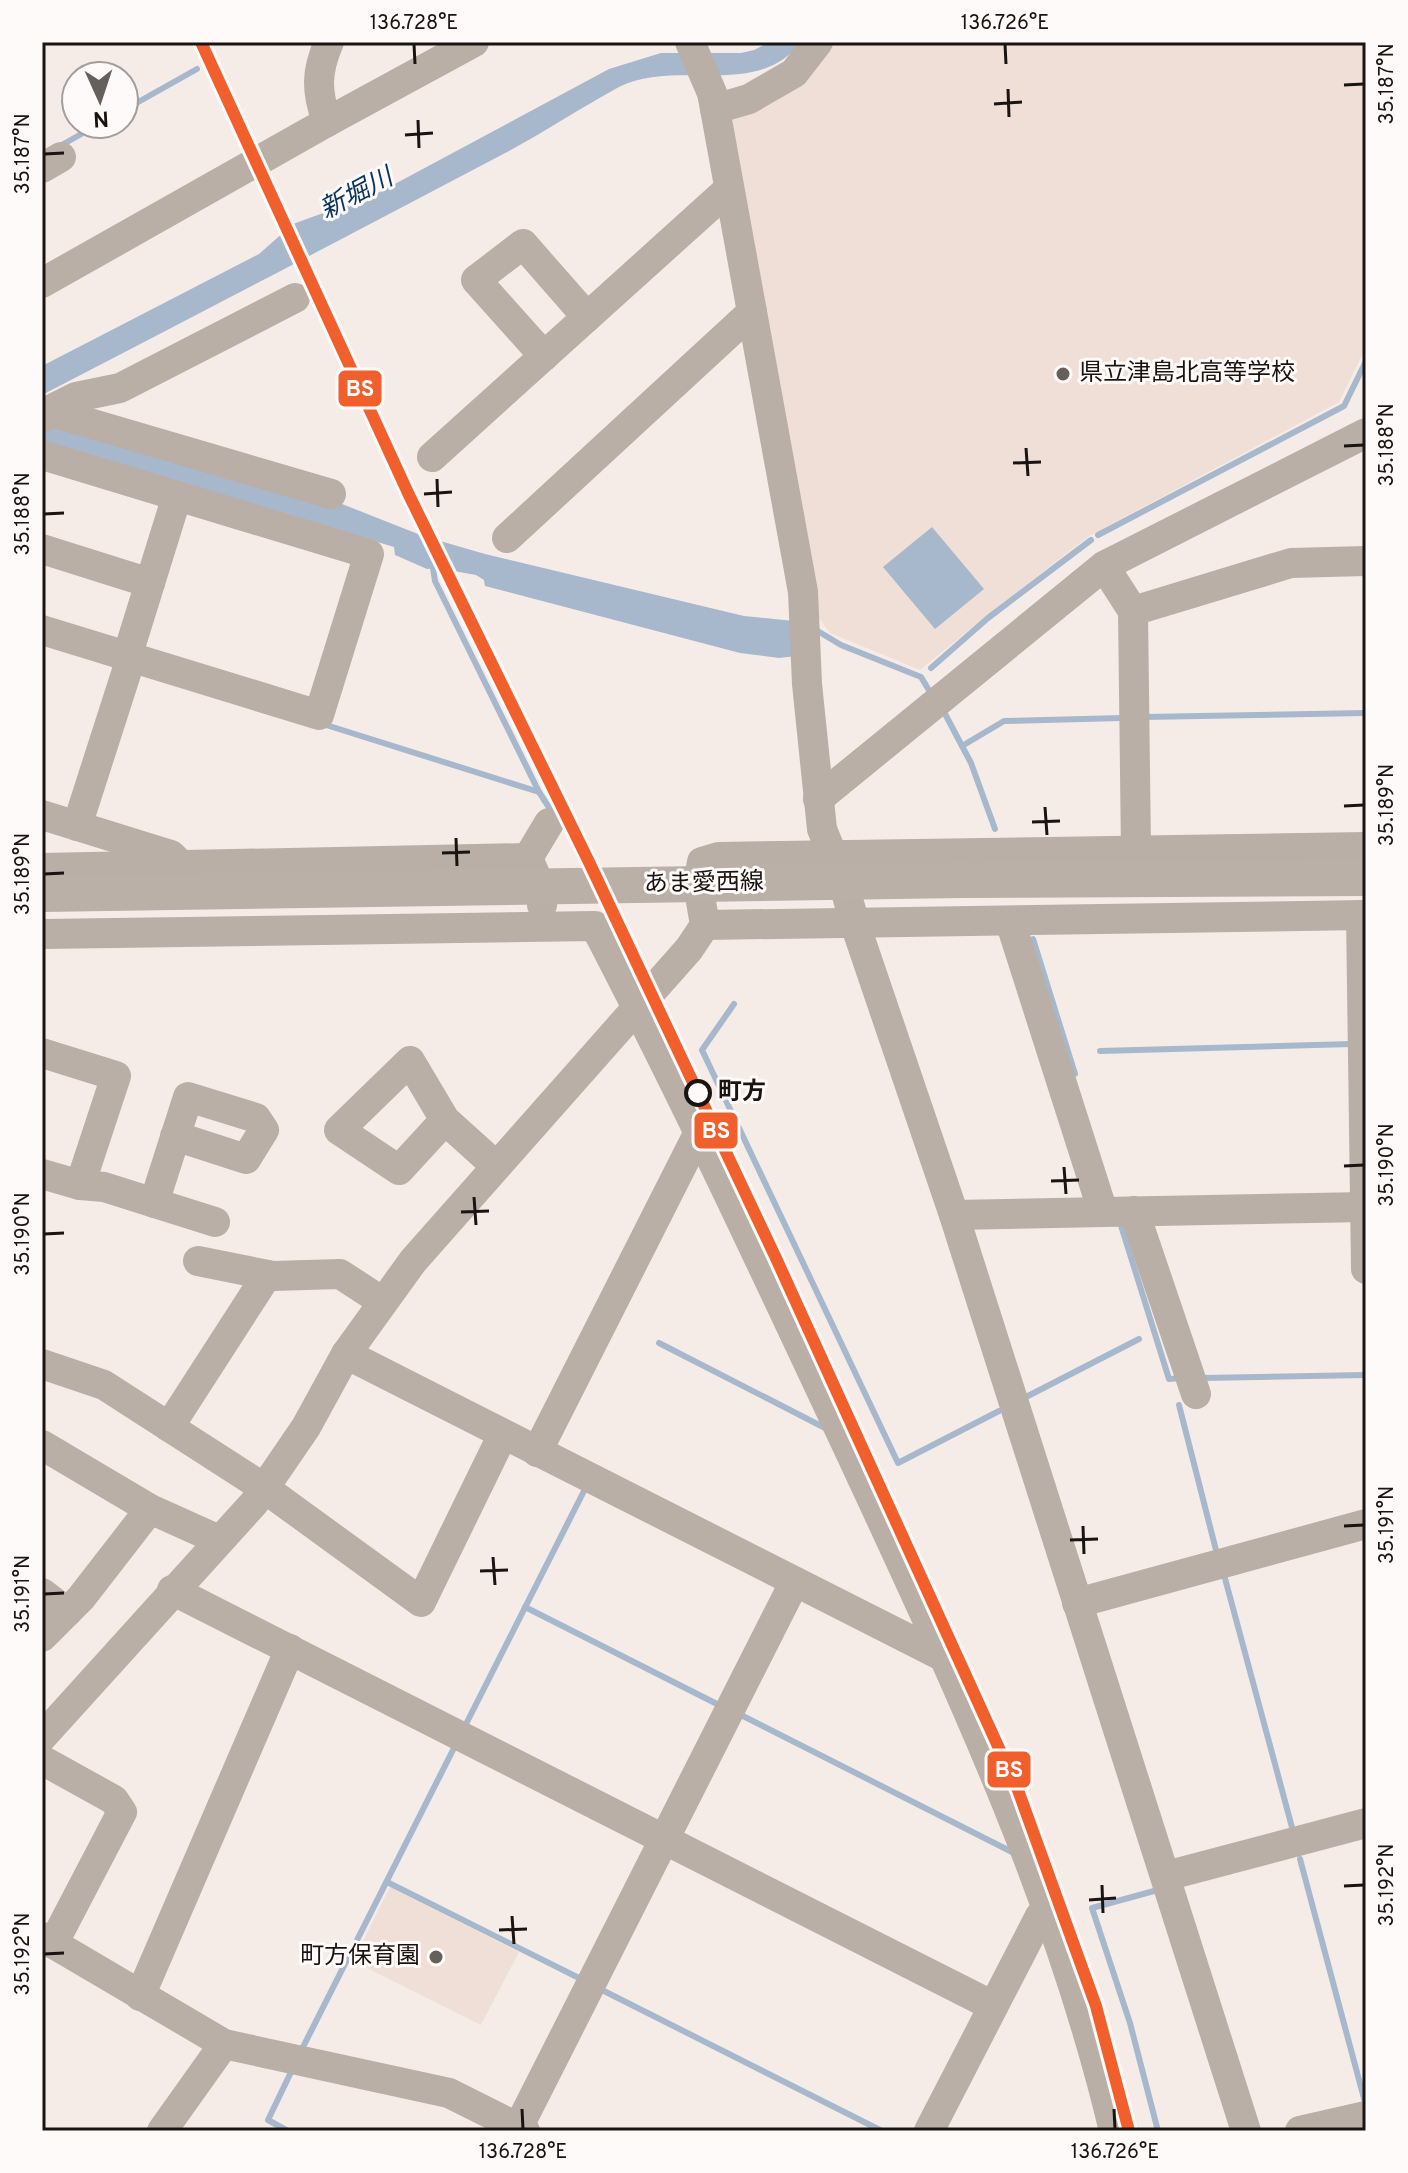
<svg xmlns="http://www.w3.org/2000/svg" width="1408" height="2173" viewBox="0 0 1408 2173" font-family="Overpass,'Noto Sans JP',sans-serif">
<rect width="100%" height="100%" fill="#f5ece8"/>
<g fill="#f0dfd7">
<path d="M834 42H1366V347L1339 402 1089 536 986 616 920 670 830 633 816 614 729 140 733 120 799 83Z"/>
<path d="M390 1887 519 1952 481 2025 353 1961Z"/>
</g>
<g fill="#a7b8cd">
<path d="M770 42H801C757 100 676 58 619 87 582 107 546 131 509 151 354 233 198 314 42 395V366L259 254 293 224 378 193 609 69 661 53H741L754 50Z"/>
<path d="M42 416 332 500 423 536 485 554 744 616 794 621 796 656 779 658 740 653 485 586 484 580 476 575 437 568 427 569 395 555 394 547 42 441Z"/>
<path d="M932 527 984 589 935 629 883 567Z"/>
</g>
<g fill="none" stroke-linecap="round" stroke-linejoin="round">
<g stroke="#a7b8cd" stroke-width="6">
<path d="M124 110 197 69"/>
<path d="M60 146 99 124"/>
<path d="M1098 535 1344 406 1366 361"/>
<path d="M433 568 435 581 539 792 554 815"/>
<path d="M816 630 841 645 921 677 930 692"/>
<path d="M931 668 988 618 1091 540"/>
<path d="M943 710 971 763 995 829"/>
<path d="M1143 717 1366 713"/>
<path d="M323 724 539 792"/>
<path d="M962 746 1004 721 1122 718"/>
<path d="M1033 939 1075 1074"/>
<path d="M734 1004 702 1050 898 1463 999 1411"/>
<path d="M1100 1051 1352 1044"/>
<path d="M1119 1219 1169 1379 1182 1378"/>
<path d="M659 1343 827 1429"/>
<path d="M1202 1378 1366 1375"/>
<path d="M1024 1398 1139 1339"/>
<path d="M1179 1405 1217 1554"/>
<path d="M1223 1571 1293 1831"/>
<path d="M525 1607 719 1705"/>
<path d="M739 1714 1014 1853"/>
<path d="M464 1728 585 1489"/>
<path d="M1300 1859 1366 2106"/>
<path d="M387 1882 581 1979"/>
<path d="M1154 1891 1092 1908 1130 2023 1158 2131"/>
<path d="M600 1989 882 2131"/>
<path d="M301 2051 456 1744"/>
<path d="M288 2131 268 2120 292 2070"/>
</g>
<g stroke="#b9afa7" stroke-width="30">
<path d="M690 42 712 93 715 109 803 592 807 684 822 829 843 881 854 921 954 1215 1246 2131"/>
<path d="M715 109 749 99 794 73 818 42"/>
<path d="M327 122C316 91 316 72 329 42"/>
<path d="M42 168 61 157"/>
<path d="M42 283 327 122 474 42"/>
<path d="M544 356 476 280 523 244 587 317"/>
<path d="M48 411 331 494"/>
<path d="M43 418 48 411 76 397 120 388 295 298"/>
<path d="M42 455 369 554 319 715 42 630"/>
<path d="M432 457 729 189"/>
<path d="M507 538 752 312"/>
<path d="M42 549 150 583"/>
<path d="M1104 566 1133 611 1136 851"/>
<path d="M1133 611 1291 563 1366 561"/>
<path d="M127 657 177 496"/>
<path d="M818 799 1104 566 1366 433"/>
<path d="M42 815 171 855 177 861"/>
<path d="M77 826 131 658"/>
<path d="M528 858 549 823"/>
<path d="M42 868 528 858 543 893 542 905"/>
<path d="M1361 915 1366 1269"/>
<path d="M1010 921 1103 1212"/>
<path d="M705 925 1366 915"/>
<path d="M42 934 595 926C688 1104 772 1286 857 1467 957 1683 1059 1899 1114 2131"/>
<path d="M42 1053 116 1076 80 1185"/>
<path d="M445 1120 399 1170 339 1130 410 1061 445 1120 496 1166"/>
<path d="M42 1174 80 1185 104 1187 215 1222"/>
<path d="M154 1203 188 1097 256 1118 264 1130 246 1159 175 1136"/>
<path d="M1134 1211 1196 1394"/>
<path d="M954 1215 1366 1207"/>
<path d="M198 1261 273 1276 340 1274 383 1302"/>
<path d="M346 1354 946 1658"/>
<path d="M42 1364 104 1385 264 1488 421 1602 503 1434"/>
<path d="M169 1427 267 1275"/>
<path d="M42 1445 150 1509 219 1540"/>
<path d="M537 1452 698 1134"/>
<path d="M172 1590 993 2006"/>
<path d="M42 1593 67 1612"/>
<path d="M1077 1603 1366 1524"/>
<path d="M42 1637 81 1598 150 1509"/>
<path d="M42 1737 254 1503 306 1427 346 1354 413 1261 689 949 705 925 698 884 702 862 719 857 1366 847"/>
<path d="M42 1760 114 1800 122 1812 53 1944"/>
<path d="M1166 1876 1366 1823"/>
<path d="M42 1937 224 2044 449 2093 525 2131"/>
<path d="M140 1996 290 1649"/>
<path d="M518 2128 794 1583"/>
<path d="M162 2131 224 2044"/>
<path d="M929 2131 1040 1916 1048 1910"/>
<path d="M1300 2131 1366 2116"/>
</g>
<path stroke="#bbb0a7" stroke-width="36" d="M42 894 962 880 1366 878"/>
<g stroke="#fdfaf9" stroke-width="18">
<path id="rail-1" d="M201 42 409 495 589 862 775 1256 1018 1790 1096 2006 1129 2131"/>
</g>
<use href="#rail-1" stroke="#f05f2c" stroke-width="12"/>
</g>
<path fill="none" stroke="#191412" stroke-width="3" d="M414 44 415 64M1005 44 1006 64M1344 85 1364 84M1008 89 1009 117M994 104 1022 102M418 120 419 148M405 135 433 133M44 154 64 153M1344 446 1364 445M1026 448 1028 476M1013 463 1041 462M437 479 438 507M424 494 452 492M44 514 64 513M1344 806 1364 805M1045 807 1047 835M1032 822 1060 821M456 838 457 866M442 853 470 852M44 874 64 873M1344 1166 1364 1165M1064 1167 1066 1194M1051 1181 1079 1180M474 1197 476 1225M461 1212 489 1211M44 1234 64 1233M1083 1526 1084 1554M1344 1526 1364 1525M1070 1540 1098 1539M493 1557 495 1585M480 1571 508 1570M44 1594 64 1593M1102 1885 1103 1913M1344 1886 1364 1885M1089 1900 1116 1898M512 1916 514 1944M499 1930 527 1929M44 1954 64 1953M522 2109 523 2129M1114 2109 1115 2129"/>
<g fill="#66605d" stroke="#fdfaf9" stroke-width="3">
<circle cx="1063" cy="374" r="8"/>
<circle cx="436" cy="1957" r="8"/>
</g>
<circle fill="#fdfaf9" stroke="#191412" stroke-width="4" cx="698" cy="1093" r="12"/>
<g text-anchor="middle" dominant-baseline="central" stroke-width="6" stroke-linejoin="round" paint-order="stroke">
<g font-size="24" fill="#191412" stroke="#fdfaf9" text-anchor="start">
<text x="1079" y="374">県立津島北高等学校</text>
<text x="420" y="1957" text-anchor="end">町方保育園</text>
</g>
<g font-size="24" fill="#191412" stroke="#fdfaf9">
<text transform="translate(704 884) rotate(-1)">あま愛西線</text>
</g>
<g font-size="24" font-weight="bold" fill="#191412" stroke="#fdfaf9" text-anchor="start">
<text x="718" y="1093">町方</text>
</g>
<g font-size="26" font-style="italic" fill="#09345e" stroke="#fdfaf9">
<text transform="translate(357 195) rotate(-28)">新堀川</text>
</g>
</g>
<g stroke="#fdfaf9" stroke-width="3">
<rect x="337" y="369" width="46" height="39" rx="8" fill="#f05f2c"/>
<rect x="693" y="1111" width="46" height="39" rx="8" fill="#f05f2c"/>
<rect x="986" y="1750" width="46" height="39" rx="8" fill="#f05f2c"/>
</g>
<g font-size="22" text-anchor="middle" font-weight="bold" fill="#fff">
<text x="360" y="396">BS</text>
<text x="716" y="1138">BS</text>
<text x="1009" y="1777">BS</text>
</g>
<rect width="1408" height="2173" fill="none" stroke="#fdfaf9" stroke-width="88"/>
<g transform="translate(100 100) rotate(177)"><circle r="38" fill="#fdfaf9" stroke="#a29e9d" stroke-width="2"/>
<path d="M0-6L14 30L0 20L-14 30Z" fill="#66605d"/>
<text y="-12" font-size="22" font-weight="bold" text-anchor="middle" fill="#191412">N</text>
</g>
<rect x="44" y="44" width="1320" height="2085" fill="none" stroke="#191412" stroke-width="3"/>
<g font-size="20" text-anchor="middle" fill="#191412">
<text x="414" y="29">136.728°E</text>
<text x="1005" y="29">136.726°E</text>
<text transform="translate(1386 84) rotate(-90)" y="7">35.187°N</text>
<text transform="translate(22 154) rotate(-90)" y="7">35.187°N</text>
<text transform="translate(1386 445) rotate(-90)" y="7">35.188°N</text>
<text transform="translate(22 514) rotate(-90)" y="7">35.188°N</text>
<text transform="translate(1386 805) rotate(-90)" y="7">35.189°N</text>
<text transform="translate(22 874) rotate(-90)" y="7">35.189°N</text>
<text transform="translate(1386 1165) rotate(-90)" y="7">35.190°N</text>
<text transform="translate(22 1234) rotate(-90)" y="7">35.190°N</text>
<text transform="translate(1386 1525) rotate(-90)" y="7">35.191°N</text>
<text transform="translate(22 1594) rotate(-90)" y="7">35.191°N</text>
<text transform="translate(1386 1885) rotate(-90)" y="7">35.192°N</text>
<text transform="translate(22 1954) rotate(-90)" y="7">35.192°N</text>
<text x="523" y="2158">136.728°E</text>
<text x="1115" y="2158">136.726°E</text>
</g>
</svg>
